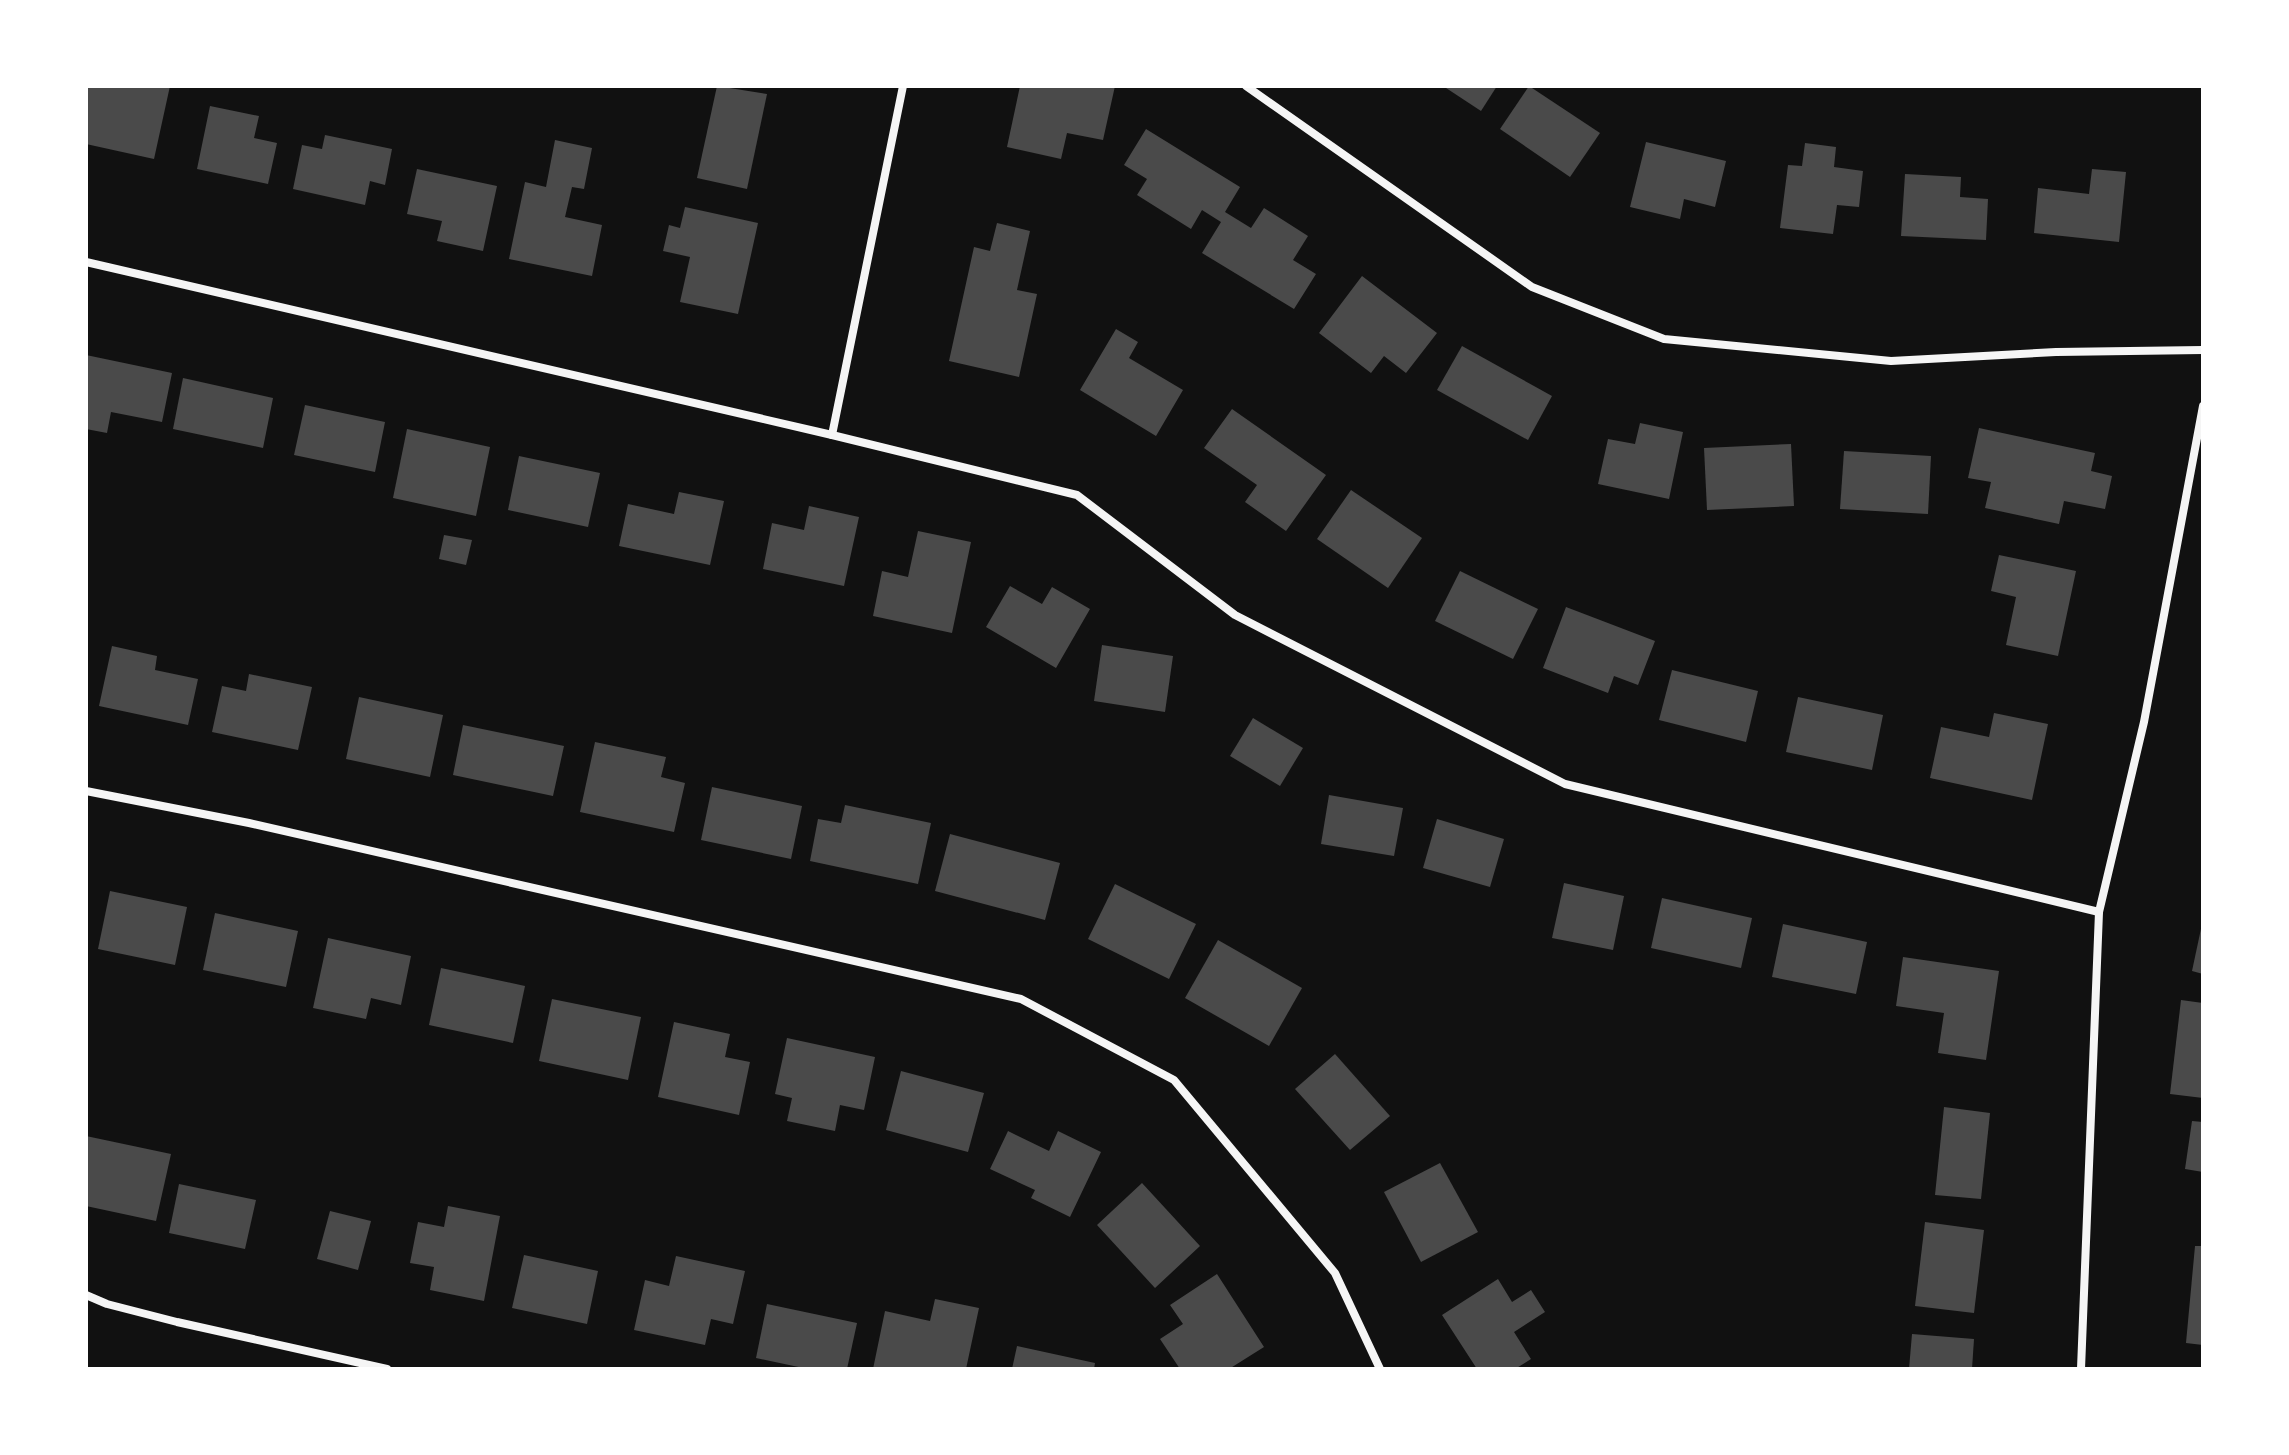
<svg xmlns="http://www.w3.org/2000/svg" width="2289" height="1455" viewBox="0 0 2289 1455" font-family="'Source Serif 4',serif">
<rect width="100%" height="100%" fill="#111"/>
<g fill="#4a4a4a">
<path d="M86 86H170L154 159 86 144Z"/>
<path d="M717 86 767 94 747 189 697 178Z"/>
<path d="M1020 86H1115L1103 140 1067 133 1061 159 1007 147Z"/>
<path d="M1443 86H1497L1481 111Z"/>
<path d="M1529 86 1600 133 1570 177 1500 129Z"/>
<path d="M210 106 259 116 254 138 277 143 268 184 197 169Z"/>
<path d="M1146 129 1240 187 1225 212 1251 228 1264 208 1308 236 1293 260 1316 274 1294 309 1202 253 1221 222 1202 210 1191 229 1137 195 1147 179 1124 165Z"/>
<path d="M325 135 392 149 385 185 370 181 365 205 293 189 302 145 322 149Z"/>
<path d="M555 140 592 148 584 189 572 187 565 217 602 225 592 276 509 259 525 182 546 187Z"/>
<path d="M1646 142 1726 161 1715 207 1684 199 1680 219 1630 207Z"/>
<path d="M1805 143 1836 147 1834 167 1863 171 1859 207 1837 205 1833 234 1780 228 1788 165 1802 166Z"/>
<path d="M417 169 497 186 483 251 437 241 442 221 407 214Z"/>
<path d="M2092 169 2126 172 2119 242 2034 233 2038 188 2089 194Z"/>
<path d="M1905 174 1961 177 1960 197 1988 199 1986 240 1901 236Z"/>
<path d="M685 207 758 223 738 314 680 302 690 257 663 251 669 225 680 228Z"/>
<path d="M997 223 1030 231 1017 290 1037 294 1019 377 949 361 974 247 990 251Z"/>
<path d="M1362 276 1437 333 1406 373 1384 356 1371 373 1319 333Z"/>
<path d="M1116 329 1138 342 1129 358 1183 390 1156 436 1080 390Z"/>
<path d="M1462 346 1552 396 1528 440 1437 390Z"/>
<path d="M86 355 172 373 162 422 111 412 107 433 86 429Z"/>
<path d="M183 378 273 398 263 448 173 429Z"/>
<path d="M305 405 385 422 375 472 294 455Z"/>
<path d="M1232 409 1326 475 1286 531 1245 502 1257 485 1204 448Z"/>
<path d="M1640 423 1683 432 1669 499 1598 484 1608 439 1635 444Z"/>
<path d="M1979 428 2095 453 2091 471 2112 476 2105 509 2064 501 2059 524 1985 508 1991 482 1968 478Z"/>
<path d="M407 429 490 447 476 516 393 498Z"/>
<path d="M1791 444 1794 506 1707 510 1704 448Z"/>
<path d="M1844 451 1931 456 1928 514 1840 509Z"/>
<path d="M519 456 600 473 588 527 508 510Z"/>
<path d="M1351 490 1422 538 1388 588 1317 539Z"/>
<path d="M679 492 724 501 710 565 619 546 628 504 674 514Z"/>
<path d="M809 506 859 517 844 586 763 569 772 523 804 530Z"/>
<path d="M918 531 971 542 952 633 873 616 882 571 908 577Z"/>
<path d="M444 535 472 540 466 565 439 559Z"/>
<path d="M1999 555 2076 571 2058 656 2006 645 2016 597 1991 591Z"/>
<path d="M1460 571 1538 609 1513 659 1435 621Z"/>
<path d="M1010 586 1042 604 1052 587 1090 609 1056 668 986 627Z"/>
<path d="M1566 607 1655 641 1638 685 1614 676 1608 693 1543 668Z"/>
<path d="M1102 645 1173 656 1165 712 1094 701Z"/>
<path d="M112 646 157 656 155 670 198 679 188 725 99 706Z"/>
<path d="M1672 670 1758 691 1746 742 1659 720Z"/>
<path d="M249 674 312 687 298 750 212 732 222 686 246 691Z"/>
<path d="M359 697 443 715 430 777 346 759Z"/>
<path d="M1798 697 1883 715 1872 770 1786 752Z"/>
<path d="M1994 713 2048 724 2032 800 1930 778 1941 727 1989 737Z"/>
<path d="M1253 718 1303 748 1280 786 1230 756Z"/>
<path d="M463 725 564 746 553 796 453 775Z"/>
<path d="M595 742 666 757 661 777 685 783 674 832 580 812Z"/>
<path d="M712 787 802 806 791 859 701 840Z"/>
<path d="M1329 795 1403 808 1394 856 1321 844Z"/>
<path d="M845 805 931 823 918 884 810 861 818 819 841 823Z"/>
<path d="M1437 819 1504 839 1490 887 1423 868Z"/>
<path d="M950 834 1060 863 1045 920 935 891Z"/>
<path d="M1564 883 1624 896 1613 950 1552 938Z"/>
<path d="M1115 884 1196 924 1169 979 1088 939Z"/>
<path d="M110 891 187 907 175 965 98 949Z"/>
<path d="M1662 898 1752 918 1741 968 1651 948Z"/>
<path d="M215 913 298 931 286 987 203 970Z"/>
<path d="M1783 924 1867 942 1856 994 1772 977Z"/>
<path d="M2202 924H2203V974L2192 971Z"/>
<path d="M328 938 411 956 401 1005 371 998 366 1019 313 1008Z"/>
<path d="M1218 940 1302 988 1269 1046 1185 998Z"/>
<path d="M1903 957 1999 971 1986 1060 1938 1053 1944 1013 1896 1006Z"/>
<path d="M441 968 525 986 513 1043 429 1025Z"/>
<path d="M552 999 641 1017 628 1080 539 1061Z"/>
<path d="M2181 1000 2203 1003V1098L2170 1094Z"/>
<path d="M674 1022 730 1034 725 1057 750 1062 739 1115 658 1097Z"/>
<path d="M787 1038 875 1057 864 1110 840 1105 835 1131 787 1121 792 1098 775 1094Z"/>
<path d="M1335 1054 1390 1116 1350 1150 1295 1089Z"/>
<path d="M901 1071 984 1093 968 1152 886 1130Z"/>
<path d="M1944 1107 1990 1113 1981 1199 1935 1195Z"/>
<path d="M2192 1121 2203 1122V1172L2185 1169Z"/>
<path d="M1008 1131 1049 1151 1058 1131 1101 1152 1070 1217 1031 1198 1035 1190 990 1169Z"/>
<path d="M86 1136 171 1154 156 1221 86 1206Z"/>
<path d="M1440 1163 1478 1232 1421 1262 1384 1192Z"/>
<path d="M1142 1183 1200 1246 1155 1288 1097 1225Z"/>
<path d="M179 1184 256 1200 245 1249 169 1233Z"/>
<path d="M448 1206 500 1216 484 1301 430 1290 434 1267 410 1263 418 1222 444 1227Z"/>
<path d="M330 1211 371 1221 358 1270 317 1259Z"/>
<path d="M1925 1222 1984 1230 1974 1313 1915 1306Z"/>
<path d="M2195 1246H2203V1345L2186 1343Z"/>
<path d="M524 1255 598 1271 587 1324 512 1308Z"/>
<path d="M676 1256 745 1271 733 1324 711 1319 705 1345 634 1330 645 1280 669 1286Z"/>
<path d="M1217 1274 1264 1347 1229 1369H1180L1160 1339 1183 1324 1170 1305Z"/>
<path d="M1498 1279 1512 1302 1531 1290 1545 1312 1514 1332 1531 1359 1515 1369H1477L1442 1315Z"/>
<path d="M935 1299 979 1308 966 1369H873L885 1311 930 1321Z"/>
<path d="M767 1304 857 1323 847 1369H808L756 1358Z"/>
<path d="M1912 1334 1974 1339 1972 1369H1909Z"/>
<path d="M1017 1346 1095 1363 1094 1369H1012Z"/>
</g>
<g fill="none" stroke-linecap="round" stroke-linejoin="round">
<g stroke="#f5f5f5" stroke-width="8">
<path d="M1246 86 1532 287 1664 339 1891 361 2056 352 2203 350"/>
<path d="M86 262 832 435 1077 495 1235 615 1565 784 2099 912"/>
<path d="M832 435 903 86"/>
<path d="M86 791 249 823 1021 999 1174 1080 1335 1273 1380 1369"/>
<path d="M86 1295 107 1304 177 1322 387 1369"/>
<path d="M2081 1369 2099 912 2144 722 2203 406"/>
</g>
</g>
<rect width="2289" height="1455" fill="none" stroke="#ffffff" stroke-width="176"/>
</svg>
